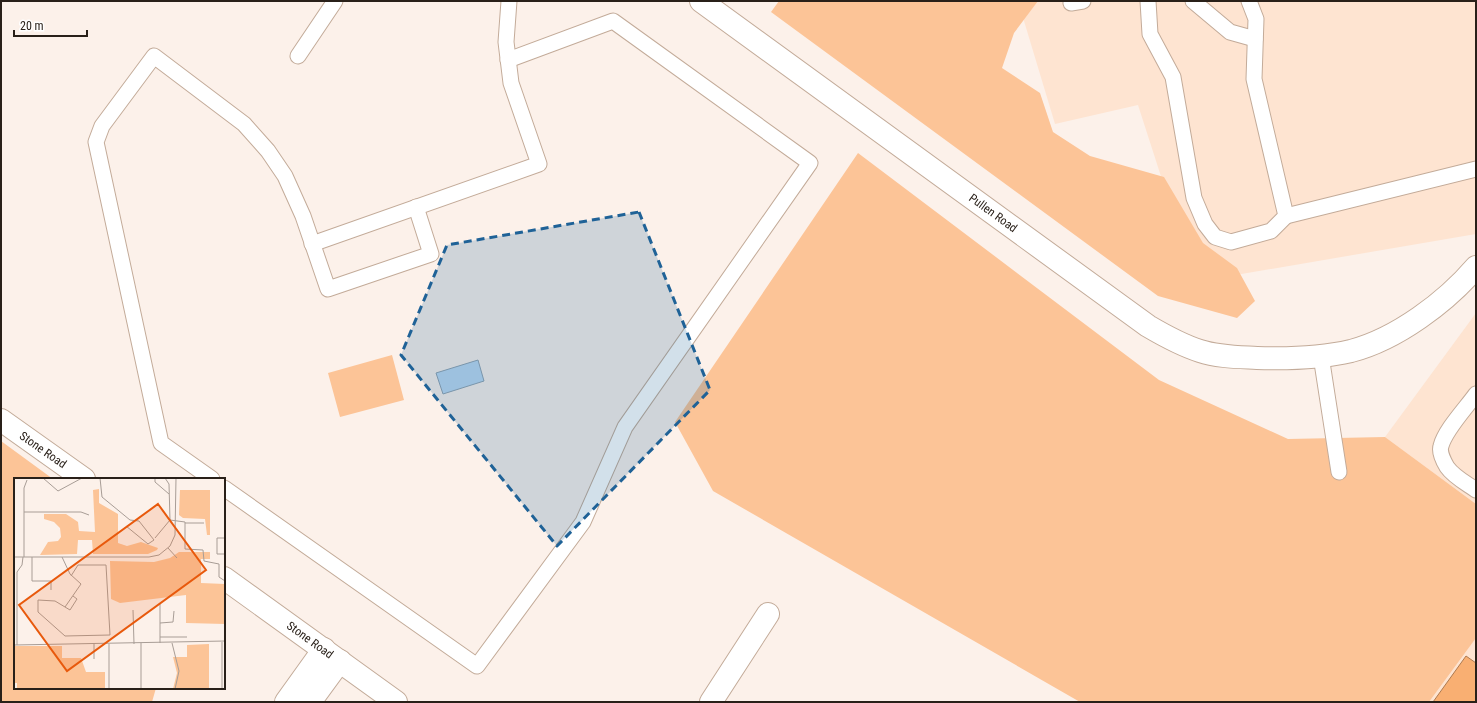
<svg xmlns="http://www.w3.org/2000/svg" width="1477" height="703" viewBox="0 0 1477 703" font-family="'Roboto Condensed',sans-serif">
<rect width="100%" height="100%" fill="#fcf1ea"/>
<g fill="#fee4d1">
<path d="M1018 1H1476V234L1195 282 1138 105 1055 124Z"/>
<path d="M1476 313V504L1385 437Z"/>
<path d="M1476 638V702H1429Z"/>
</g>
<g fill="#fcc497">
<path d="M779 1H1038L1014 33 1002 68 1040 93 1053 132 1090 156 1164 177 1203 243 1237 268 1255 301 1237 318 1158 296 771 12Z"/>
<path d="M858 153 1159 380 1288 439 1385 437 1476 504V638L1429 702H1080L713 491 675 422Z"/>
<path d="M392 355 404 400 340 417 328 373Z"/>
<path d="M1 441 53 479H15V688H156L152 702H1Z"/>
</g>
<path fill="#bdd9f2" stroke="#91a2b1" d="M478 360 484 381 443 394 436 373Z"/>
<path fill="#f9af72" stroke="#ae7a50" d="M1466 656 1476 663V702H1433Z"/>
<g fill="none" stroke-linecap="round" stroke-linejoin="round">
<g stroke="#c3ab99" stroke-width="17">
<g id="service">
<path d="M1148 1 1150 34 1173 77 1194 198 1205 224 1215 237 1231 242 1271 231 1286 216 1254 79 1256 19 1249 1"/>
<path d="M1193 1 1230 32 1255 39"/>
<path d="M1071 3 1083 1"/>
<path d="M298 56 335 1"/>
<path d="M1286 216 1476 169"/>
<path d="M312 244 539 164 511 83 506 42 509 1"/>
<path d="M1321 356 1339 472"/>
<path d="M1476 394C1466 408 1445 430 1441 446 1439 452 1444 462 1447 467 1454 477 1466 483 1476 490"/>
<path d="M212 479 161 443 96 142 102 126 154 56 244 124 268 151 285 176 303 216 328 289 431 254 416 207"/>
<path d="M224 488 477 666 583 522 625 427 810 163 613 21 508 60"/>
</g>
</g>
<g stroke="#c3ab99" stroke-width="24">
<g id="minor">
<path d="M286 702 324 649"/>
<path d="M310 702 340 661"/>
<path d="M711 702 768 614"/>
</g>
</g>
<g stroke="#c3ab99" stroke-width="24">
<g id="tertiary">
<path d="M701 1 1148 326C1165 336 1181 345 1200 351 1218 357 1238 357 1257 358 1288 359 1321 358 1351 351 1397 339 1446 302 1476 267"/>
<path d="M1 420 84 479"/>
<path d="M224 578 396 702"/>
</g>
</g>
<use href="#service" stroke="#fff" stroke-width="15"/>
<use href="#minor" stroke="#fff" stroke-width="22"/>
<use href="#tertiary" stroke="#fff" stroke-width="22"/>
</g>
<path fill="#1f6297" fill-opacity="0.2" stroke="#1f6297" stroke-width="3" stroke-dasharray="8 5" stroke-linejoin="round" d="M639 212 710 390 557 546 401 355 447 245Z"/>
<g text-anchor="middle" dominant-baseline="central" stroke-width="3" stroke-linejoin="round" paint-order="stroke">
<g font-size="12" fill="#292019" stroke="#fff">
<text transform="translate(993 213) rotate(36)">Pullen Road</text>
<text transform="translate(43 450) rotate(35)">Stone Road</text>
<text transform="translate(310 640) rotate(36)">Stone Road</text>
</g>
</g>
<g transform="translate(14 478)">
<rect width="211" height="211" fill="#fcf1ea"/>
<path d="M85 11V25L104 36V65L113 68 127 64 144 70 143 72 134 76H79L78 62H64L63 76 26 77 34 64 44 63 47 59 46 50 40 44 30 41V36H52L64 44 65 53 81 54 79 12ZM166 12H196V57H193L191 41 169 40 165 37ZM165 74H196V81H187V105L211 106V146L172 145V117L106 125 97 121 96 83 140 84 156 80ZM195 166V211H159L163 195 159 179H173V167ZM0 168H48V180H67L72 194H91V211H3V205H0Z" fill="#fcc497"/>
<path fill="none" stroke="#a89d96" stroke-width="1" d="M29 0 44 13 68 0M86 0 88 19 116 42M141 0V4L155 16M151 0 155 6 156 42M10 34H67L75 37M156 42 171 44V71L189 72 190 83 205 86V99L211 103M171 45H190M112 48 134 66 140 62 125 43 116 42M141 60 156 42M211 60H203V76H211M154 70 163 80M0 79H135L145 77 156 68 161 57 162 0M10 79V10L13 2M18 79V103H37V112M48 79 56 96 67 106 51 129M57 98 64 87H92L96 157 51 158 24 134V122L41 123 56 132 63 121 59 118M146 126V165M119 132 120 166M146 145 159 144 160 133M146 159H173M208 164V211M158 165 165 193 161 211M80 166V181M0 167 211 163M3 167V94L8 87 9 79M95 211V166M127 211V165"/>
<path fill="#e8590c" fill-opacity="0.15" stroke="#e8590c" stroke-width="2" d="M144 26 192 92 53 193 5 127Z"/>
<rect width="211" height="211" fill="none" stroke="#292019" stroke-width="2"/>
</g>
<rect width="1477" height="703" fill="none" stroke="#292019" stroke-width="4"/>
<path d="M14 30v6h73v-6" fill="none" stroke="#292019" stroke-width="2"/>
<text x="20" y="30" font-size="12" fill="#292019" stroke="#ffffff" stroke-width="3" paint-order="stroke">20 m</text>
</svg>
